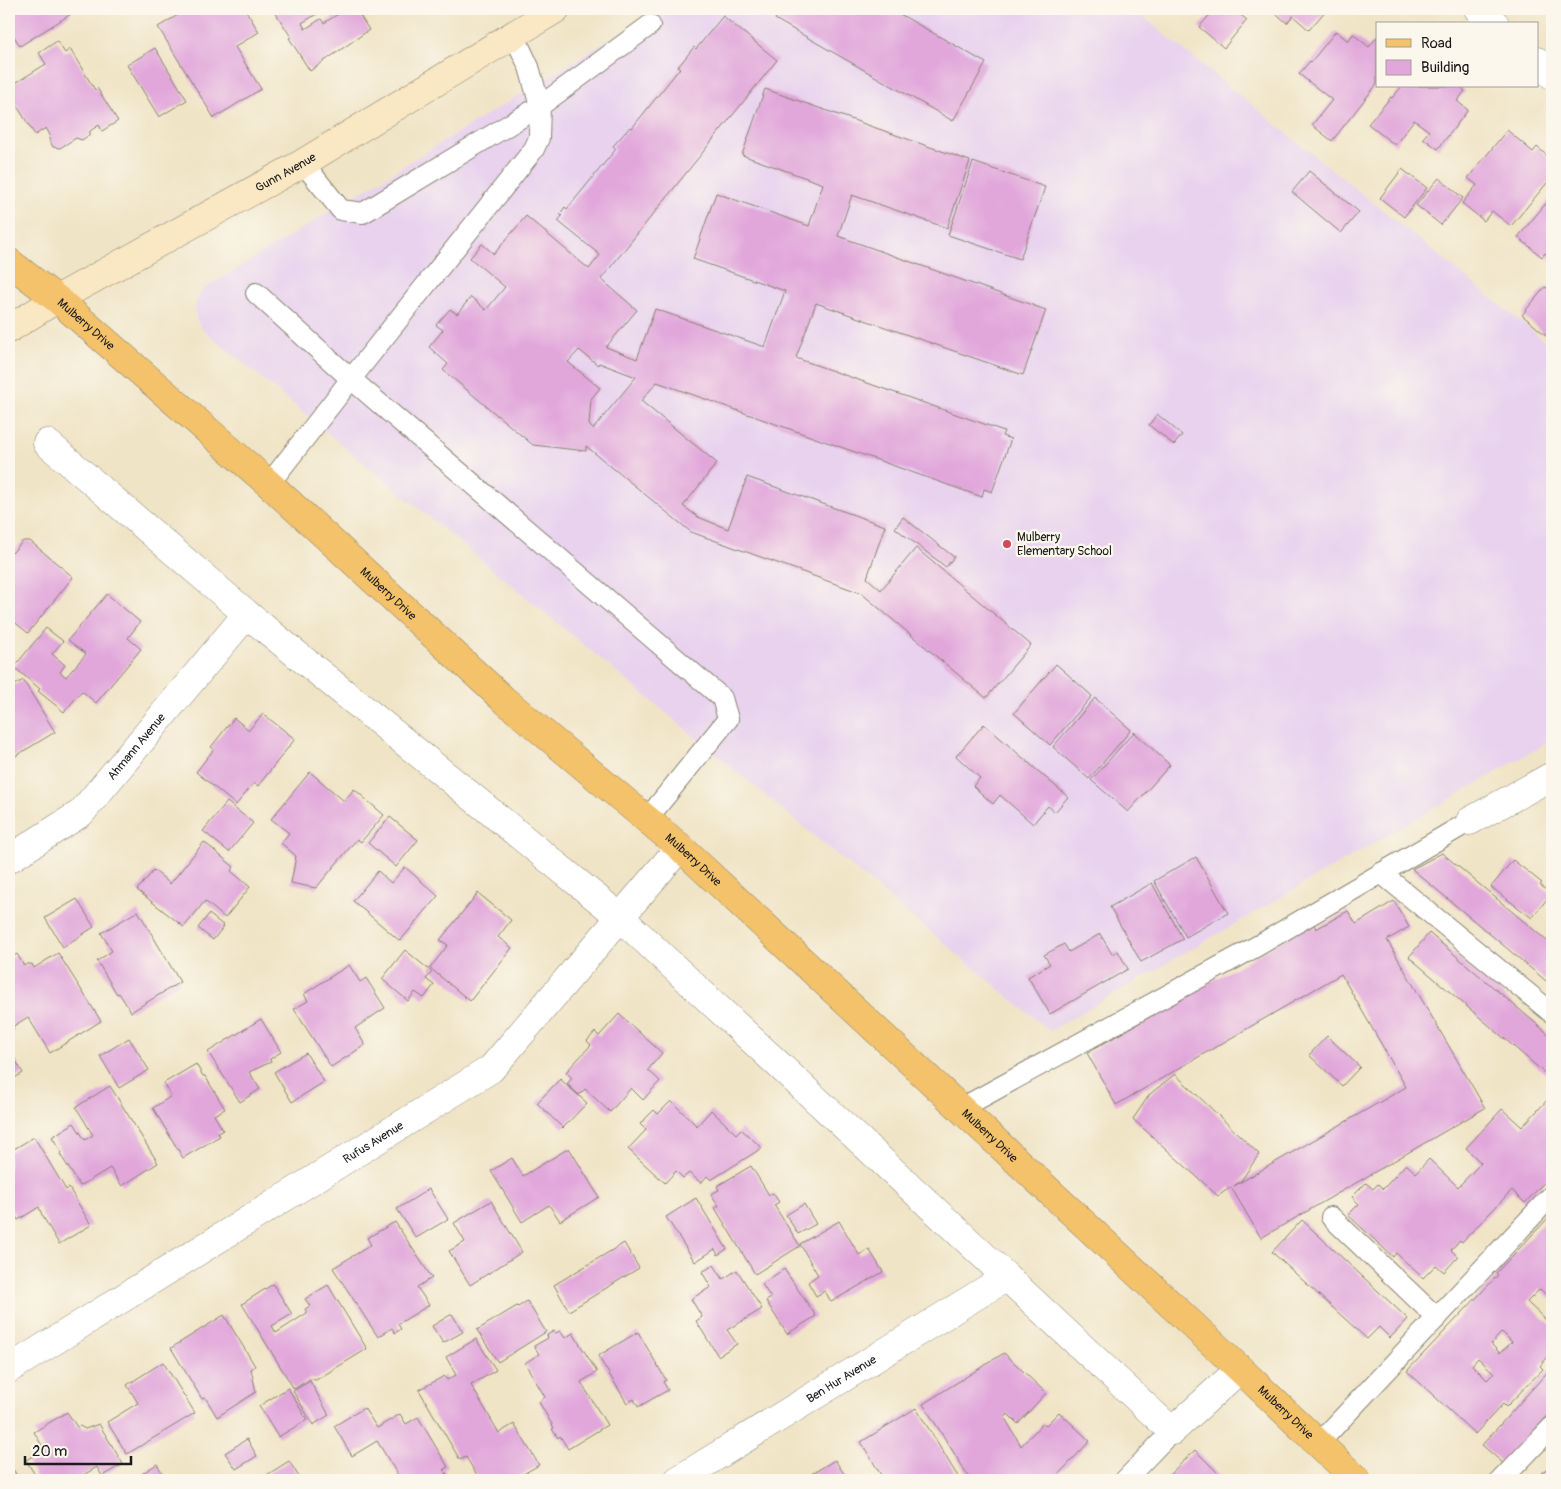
<svg xmlns="http://www.w3.org/2000/svg" width="1561" height="1489" viewBox="0 0 1561 1489" font-family="Pangolin,sans-serif">
<rect width="100%" height="100%" fill="#fbf7ec"/>
<filter id="ink" filterUnits="userSpaceOnUse"><feTurbulence type="fractalNoise" baseFrequency=".02" numOctaves="2"/><feDisplacementMap in="SourceGraphic" scale="10" xChannelSelector="R" yChannelSelector="G"/><feConvolveMatrix kernelMatrix="1 2 1 2 8 2 1 2 1" color-interpolation-filters="sRGB"/></filter>
<filter id="wash" filterUnits="userSpaceOnUse"><feTurbulence type="fractalNoise" baseFrequency=".0096" numOctaves="4" result="noise"/><feDisplacementMap in="SourceGraphic" scale="20" xChannelSelector="R" yChannelSelector="G"/><feGaussianBlur stdDeviation="1.12" result="paint"/><feColorMatrix in="noise" values="0 0 0 0 0 0 0 0 0 0 0 0 0 0 0 0 0 1.4 0 .05"/><feComposite in="paint" operator="in"/></filter>
<g filter="url(#wash)">
<rect width="100%" height="100%" fill="#f0e4c6"/>
<path fill="#e8d2ee" d="M659 9H1133L1552 347V740L1050 1031 201 328 196 318 195 309 197 299 204 289Z"/>
<g id="blocks">
<g fill="#e1a7db" fill-rule="evenodd">
<path d="M9 9H75L69 12 71 14 20 46 9 28Z"/>
<path d="M188 9H245L259 32 235 47 261 89 214 118 158 27Z"/>
<path d="M273 9H325L302 23 305 29 321 19 324 23 346 9H356L369 30 310 71 289 38 291 37Z"/>
<path d="M764 9H891L986 63 953 121 775 19 777 16Z"/>
<path d="M1215 9H1233L1247 20 1224 48 1199 27Z"/>
<path d="M1271 9H1327L1309 30 1293 16 1287 23Z"/>
<path d="M723 16 777 60 601 279 637 310 606 347 637 359 655 309 765 347 785 291 693 259 716 193 809 226 823 184 742 155 765 89 970 161 947 228 852 195 838 236 1046 310 1023 375 816 303 796 358 1004 431 1002 436 1011 439 992 492 984 489 982 497 657 382 641 401 717 463 683 506 698 517 728 529 747 477 885 526 867 578 881 590 916 548 1031 645 986 698 861 593 691 532 586 446V451L533 445 443 370 448 364 429 347 443 330 436 325 450 309 457 314 471 297 486 310 505 287 470 258 482 244 494 254 526 216 589 269 600 255 558 221 562 216 560 214 565 207 567 209 616 149 613 146 630 127 632 128 680 68 678 67 694 47 696 49ZM579 350 598 365 599 363 636 377 593 429 589 425 591 399 600 388 568 362Z"/>
<path d="M1336 31 1348 41 1353 34 1369 47 1377 37V84L1332 141 1312 125 1332 100 1299 74 1310 61 1311 62Z"/>
<path d="M57 41 65 53 70 49 95 90 97 88 118 121 102 131 99 125 90 131 89 135 82 140 76 138 60 148 53 147 49 139 50 135 46 128 35 135 9 93V87L46 64 39 53Z"/>
<path d="M155 48 187 100 159 117 127 65Z"/>
<path d="M1402 86H1460L1465 91 1457 101 1468 110 1438 149 1423 138 1429 131 1414 120 1395 145 1368 124 1391 97 1392 98Z"/>
<path d="M1507 130 1533 152 1537 147 1552 160V177L1511 226 1492 211 1484 221 1462 203 1477 185 1468 178Z"/>
<path d="M973 162 1045 187 1020 259 948 235Z"/>
<path d="M1402 169 1427 188 1404 217 1380 198Z"/>
<path d="M1309 171 1359 212 1341 233 1292 192Z"/>
<path d="M1439 178 1463 198 1441 225 1416 205Z"/>
<path d="M1552 196V260L1545 253 1542 257 1518 237Z"/>
<path d="M1545 287 1552 290V333L1548 337 1522 315Z"/>
<path d="M1157 414 1182 435 1174 445 1149 425Z"/>
<path d="M903 517 954 557 946 567 895 528Z"/>
<path d="M23 541H30L73 577 28 633 12 620 9 623V551L12 553Z"/>
<path d="M107 594 140 622 128 638 141 649 96 703 82 691 64 712 38 691 40 689 14 667 46 628 63 641 52 654 65 665 60 672 66 677 86 654 68 640Z"/>
<path d="M1056 664 1092 696 1050 745 1014 713Z"/>
<path d="M23 680 55 732 9 760V685L10 688Z"/>
<path d="M1095 698 1131 730 1089 779 1053 747Z"/>
<path d="M263 714 295 739 258 786 254 783 236 805 196 772 214 749 211 747 234 718 249 730Z"/>
<path d="M984 724 1068 797 1055 812 1048 806 1033 824 1000 795 993 804 973 786 980 778 956 756Z"/>
<path d="M1134 732 1170 765 1128 812 1091 780Z"/>
<path d="M310 772 344 801 354 789 384 815 361 842 357 839 316 888 291 883 296 856 281 843 289 833 271 819Z"/>
<path d="M227 802 253 823 229 852 203 831Z"/>
<path d="M390 817 418 840 396 867 368 843Z"/>
<path d="M204 842 234 867 231 871 250 887 225 918 205 901 184 927 137 890 154 870 170 884Z"/>
<path d="M1442 853 1552 945V986L1412 869Z"/>
<path d="M1196 857 1228 913 1186 937 1154 881Z"/>
<path d="M1513 860 1542 883 1540 885 1551 894 1532 918 1491 887Z"/>
<path d="M405 867 438 896 400 941 353 901 378 871 391 883Z"/>
<path d="M1152 883 1183 939 1141 962 1110 907Z"/>
<path d="M478 893 511 920 498 937 512 948 470 1001 430 968 448 945 440 940Z"/>
<path d="M77 899 94 927 63 947 45 918Z"/>
<path d="M1394 901 1409 927 1387 940 1485 1108 1261 1238 1231 1187 1218 1196 1133 1119 1150 1094 1175 1074 1259 1154 1241 1181 1234 1186 1406 1087 1341 974 1116 1105 1087 1053 1313 923 1316 929 1348 911 1356 924Z"/>
<path d="M138 911 180 982 131 1012 119 993 117 994 97 961 112 951 101 933Z"/>
<path d="M209 914 224 926 213 940 198 928Z"/>
<path d="M1429 933 1552 1037V1072L1547 1075 1409 957Z"/>
<path d="M1100 934 1112 954 1118 951 1128 969 1050 1014 1028 977 1050 964 1044 955 1064 944 1069 952Z"/>
<path d="M405 950 432 972 426 979 434 985 424 998 415 992 408 1001 382 979Z"/>
<path d="M58 953 101 1021 50 1053 28 1017 12 1027 14 1029 9 1032V959L17 954 24 966 27 964H32L34 968Z"/>
<path d="M349 965 360 982 366 978 385 1008 355 1028 365 1045 331 1067 294 1009 308 1001 304 994Z"/>
<path d="M619 1014 662 1053 648 1070 660 1081 643 1100 631 1088 610 1112 585 1089 579 1095 567 1084 572 1078 566 1072 591 1045 587 1041 595 1032 599 1036Z"/>
<path d="M261 1019 281 1052 270 1059 271 1062 249 1072 260 1089 240 1102 208 1052Z"/>
<path d="M1327 1036 1360 1067 1342 1086 1309 1055Z"/>
<path d="M129 1038 149 1070 119 1088 100 1056Z"/>
<path d="M9 1049 23 1073 9 1081Z"/>
<path d="M306 1053 324 1082 292 1102 274 1072Z"/>
<path d="M196 1064 203 1076H205L225 1109 214 1115 223 1130 218 1133 220 1136 183 1158 153 1108 171 1096 164 1083Z"/>
<path d="M560 1079 587 1103 563 1128 537 1103Z"/>
<path d="M110 1086 158 1163 122 1186 110 1168 80 1186 60 1154 62 1153 52 1137 74 1123 85 1140 93 1135 76 1107Z"/>
<path d="M1552 1095V1174L1525 1203 1512 1190 1462 1242 1460 1240 1451 1250 1458 1257 1444 1272 1436 1265 1423 1278 1396 1253 1393 1257 1348 1215 1359 1204 1352 1197 1366 1183 1373 1189 1378 1184 1383 1189 1406 1164 1416 1173 1429 1159 1458 1187 1481 1163 1466 1148 1502 1109 1522 1127Z"/>
<path d="M671 1101 697 1126 711 1110 736 1134 741 1129 762 1148 711 1180 707 1176 701 1183 689 1173 683 1178 676 1171 665 1183 628 1149 646 1130 640 1124 654 1110 658 1114Z"/>
<path d="M34 1137 66 1190 69 1188 91 1225 59 1244 42 1215 39 1207 18 1220 11 1208H9V1152Z"/>
<path d="M569 1148 599 1197 560 1221 549 1205 522 1222 491 1171 512 1158 523 1176Z"/>
<path d="M751 1166 769 1195 773 1193 779 1202 774 1205 800 1246 755 1274 715 1208 719 1206 711 1194 719 1190 717 1186Z"/>
<path d="M429 1189 448 1219 416 1238 397 1209Z"/>
<path d="M696 1198 727 1249 718 1255 715 1249 695 1262 666 1217Z"/>
<path d="M491 1201 522 1252 470 1285 449 1251 465 1242 454 1223Z"/>
<path d="M804 1204 816 1224 798 1234 786 1215Z"/>
<path d="M1552 1214V1300L1540 1289 1527 1302 1552 1326V1352L1540 1366 1543 1369 1506 1407 1503 1404 1475 1434 1407 1371 1498 1275 1496 1273ZM1502 1332 1512 1342 1500 1353 1491 1344ZM1478 1358 1494 1373 1487 1380 1472 1365Z"/>
<path d="M1302 1220 1408 1319 1390 1338 1379 1327 1367 1339 1272 1252Z"/>
<path d="M839 1221 859 1255 869 1249 883 1272 831 1302 825 1291 816 1296 808 1282 818 1275 800 1244Z"/>
<path d="M395 1222 432 1278 417 1287 429 1305 398 1324 401 1329 395 1333 392 1328 378 1337 333 1268 371 1245 367 1238Z"/>
<path d="M624 1243 639 1268 569 1311 554 1285Z"/>
<path d="M714 1265 723 1279 737 1270 762 1309 727 1330 737 1344 718 1356 696 1321 702 1317 691 1299 711 1287 702 1272Z"/>
<path d="M784 1269 816 1316 787 1334 766 1301 771 1298 762 1284Z"/>
<path d="M273 1284 292 1314 272 1326 276 1333 307 1313 305 1309 310 1306 305 1299 328 1285 367 1349 316 1380 310 1379 294 1389 242 1304Z"/>
<path d="M527 1301 546 1332 498 1362 477 1330 517 1306 518 1307Z"/>
<path d="M452 1314 463 1332 443 1343 432 1326Z"/>
<path d="M224 1315 255 1366 251 1369 256 1392 217 1417 205 1397 202 1399 171 1348Z"/>
<path d="M554 1331 556 1333 560 1331 565 1338 573 1333 597 1372 581 1382 607 1425 568 1449 560 1436 558 1438 552 1429 554 1428 539 1402 545 1397 525 1363 539 1354 534 1346 548 1338 547 1335Z"/>
<path d="M638 1332 666 1380 663 1382 668 1390 638 1407 634 1399 627 1403 598 1356Z"/>
<path d="M476 1339 496 1370 471 1385 499 1433 514 1424 539 1465 513 1480H480L466 1457 460 1460 419 1390 444 1376 447 1380 456 1375 446 1357Z"/>
<path d="M1004 1353 1046 1393 1018 1424 1008 1414 1005 1418 1021 1446 1043 1423 1046 1425 1059 1412 1090 1441 1053 1480H971L923 1404Z"/>
<path d="M163 1362 195 1413 127 1454 107 1422 138 1403 127 1385Z"/>
<path d="M1552 1367V1411L1504 1464 1482 1445Z"/>
<path d="M310 1381 329 1415 313 1425 293 1391Z"/>
<path d="M288 1388 307 1420 278 1437 259 1406Z"/>
<path d="M364 1408 377 1428 400 1414 406 1424 418 1417 448 1467 444 1469 450 1480H401L377 1441 352 1456 334 1426Z"/>
<path d="M916 1408 960 1480H884L861 1442Z"/>
<path d="M67 1412 77 1427 80 1426 85 1429 99 1424 123 1464 102 1476 97 1467 75 1480H38L26 1460 44 1449 34 1432Z"/>
<path d="M247 1439 257 1456 236 1469 225 1453Z"/>
<path d="M1195 1450 1225 1480H1164Z"/>
<path d="M835 1460 848 1480H801Z"/>
<path d="M289 1461 301 1480H263L262 1478Z"/>
<path d="M1552 1463V1480H1535Z"/>
<path d="M157 1464 164 1476 158 1480H148L143 1473Z"/>
<path d="M10 1465 20 1480H9V1466Z"/>
</g>
</g>
</g>
<g filter="url(#ink)">
<use href="#blocks" fill-opacity="0" stroke="#868071" stroke-width="1"/>
<g fill="none" stroke-linecap="round" stroke-linejoin="round">
<g stroke="#868071" stroke-width="22">
<g id="lane">
<path d="M303 163 341 210 363 213 540 106 529 67 514 35"/>
<path d="M256 293 351 379 534 149 539 138 540 106 650 25"/>
<path d="M269 484 351 379 722 698 728 719 647 819"/>
<path d="M1381 873 1552 1013"/>
<path d="M960 1109 1259 945 1470 821"/>
<path d="M1331 1217 1437 1318"/>
<path d="M1318 1444 1552 1195"/>
<path d="M1125 1480 1172 1431"/>
<path d="M1501 1480 1552 1427"/>
</g>
</g>
<g stroke="#868071" stroke-width="29">
<g id="street">
<path d="M1478 9 1495 24"/>
<path d="M1537 61 1552 75"/>
<path d="M47 443 247 614 620 917 1172 1431 1240 1369"/>
<path d="M1470 821 1552 776"/>
<path id="s1" d="M9 859 81 813 247 614"/>
<path id="s2" d="M9 1369 491 1069 680 847"/>
<path id="s3" d="M678 1480 1005 1278"/>
</g>
</g>
<g stroke="#868071" stroke-width="29">
<g id="secondary">
<path id="s4" d="M9 329 57 299 303 163 556 9"/>
</g>
</g>
<g stroke="#868071" stroke-width="29">
<g id="primary">
<path id="s5" d="M9 262 57 299 269 484 503 699 680 847 1240 1369 1357 1480"/>
</g>
</g>
<use href="#lane" stroke="#fff" stroke-width="20"/>
<use href="#street" stroke="#fff" stroke-width="28"/>
<use href="#secondary" stroke="#fae7c3" stroke-width="28"/>
<use href="#primary" stroke="#f3c26a" stroke-width="28"/>
</g>
</g>
<circle fill="#d1495b" stroke="#fbf7ec" stroke-width="2" cx="1007" cy="544" r="5"/>
<g text-anchor="middle" dominant-baseline="central" stroke-width="4.5" stroke-linejoin="round" paint-order="stroke">
<g font-size="12" fill="#1c1c1c" stroke="#fbf7ec">
<text stroke="none"><textPath href="#s4" startOffset="318">Gunn Avenue</textPath></text>
<text stroke="none"><textPath href="#s5" startOffset="99">Mulberry Drive</textPath></text>
<text stroke="none"><textPath href="#s5" startOffset="504">Mulberry Drive</textPath></text>
<text stroke="none"><textPath href="#s1" startOffset="172">Ahmann Avenue</textPath></text>
<text stroke="none"><textPath href="#s5" startOffset="909">Mulberry Drive</textPath></text>
<text stroke="none"><textPath href="#s5" startOffset="1314">Mulberry Drive</textPath></text>
<text stroke="none"><textPath href="#s2" startOffset="429">Rufus Avenue</textPath></text>
<text stroke="none"><textPath href="#s3" startOffset="192">Ben Hur Avenue</textPath></text>
<text stroke="none"><textPath href="#s5" startOffset="1719">Mulberry Drive</textPath></text>
</g>
<g font-size="12" fill="#1c1c1c" stroke="#fbf7ec" text-anchor="start">
<text x="1017" y="537">Mulberry<tspan x="1017" dy="14">Elementary School</tspan></text>
</g>
</g>
<rect width="1561" height="1489" fill="none" stroke="#fbf7ec" stroke-width="30"/>
<rect x="1376" y="22" width="162" height="65" fill="#fbf7ec" stroke="#a29f99"/>
<rect x="1386" y="39" width="25" height="8" fill="#f3c26a" stroke="#a29f99"/>
<text x="1421" y="48" font-size="15" fill="#1c1c1c">Road</text>
<rect x="1386" y="60" width="25" height="15" fill="#e1a7db" stroke="#a29f99"/>
<text x="1421" y="72" font-size="15" fill="#1c1c1c">Building</text>
<path d="M25 1456v8h106v-8" fill="none" stroke="#1c1c1c" stroke-width="2.5"/>
<text x="32" y="1456" font-size="15" fill="#1c1c1c" stroke="#fbf7ec" stroke-width="4" paint-order="stroke">20 m</text>
</svg>
